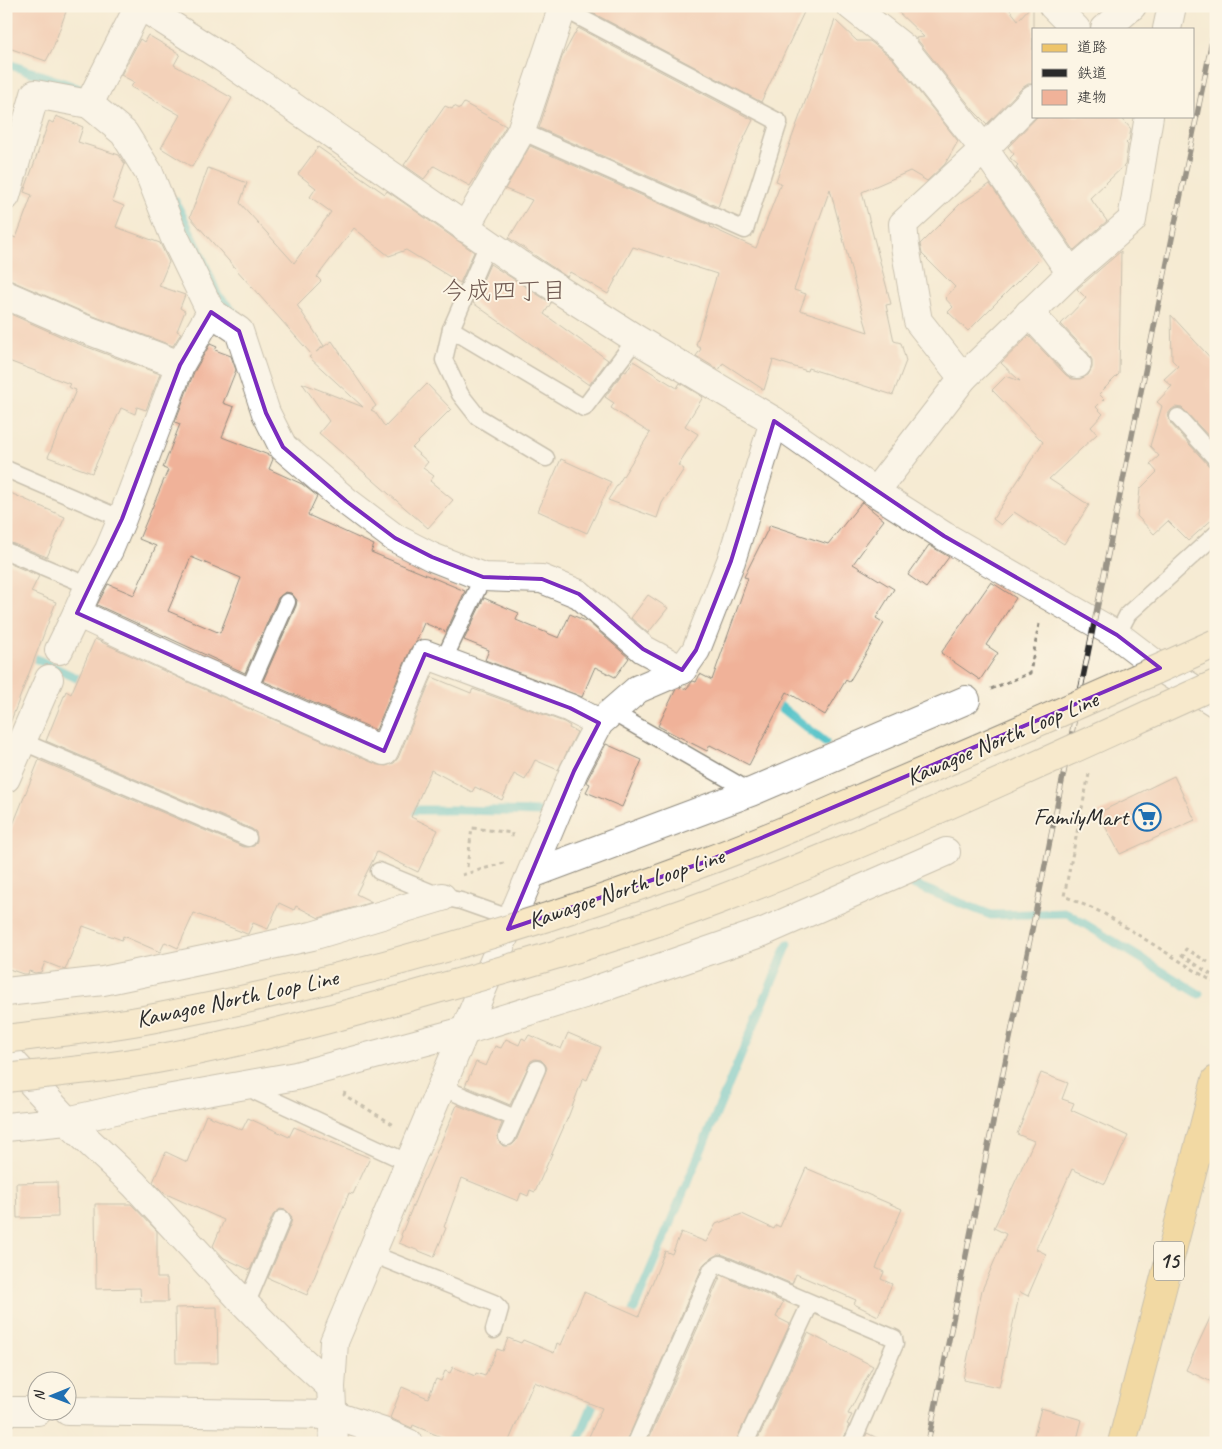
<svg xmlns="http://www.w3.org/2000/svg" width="1222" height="1449" viewBox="0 0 1222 1449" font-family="Caveat,'Klee One',sans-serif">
<rect width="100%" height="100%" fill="#fcf5e5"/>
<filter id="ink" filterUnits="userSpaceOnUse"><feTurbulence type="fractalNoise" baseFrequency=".02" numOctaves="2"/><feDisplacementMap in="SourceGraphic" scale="10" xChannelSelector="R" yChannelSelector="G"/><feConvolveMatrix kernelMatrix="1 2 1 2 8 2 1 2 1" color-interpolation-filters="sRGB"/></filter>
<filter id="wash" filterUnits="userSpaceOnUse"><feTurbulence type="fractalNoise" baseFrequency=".0096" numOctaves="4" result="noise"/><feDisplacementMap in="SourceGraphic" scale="20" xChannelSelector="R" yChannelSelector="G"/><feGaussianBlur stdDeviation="1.12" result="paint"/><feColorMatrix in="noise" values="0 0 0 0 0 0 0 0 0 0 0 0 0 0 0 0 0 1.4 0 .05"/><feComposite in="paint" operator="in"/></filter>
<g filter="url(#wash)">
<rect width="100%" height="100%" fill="#f6ebd3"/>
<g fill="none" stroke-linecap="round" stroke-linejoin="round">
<g stroke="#55c3c9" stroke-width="9">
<path d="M6 63C33 74 62 80 88 93"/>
<path d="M175 201 199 250 217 294 237 316"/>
<path d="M513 567 532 563 551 568"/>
<path d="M24 653 87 683"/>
<path d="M772 700 825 742"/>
<path d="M402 810H456L542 812"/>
<path d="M912 884 991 915 1067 913 1199 994"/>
<path d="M628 1323 788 944"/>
<path d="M577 1443 597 1395"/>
</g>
</g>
<g id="blocks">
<g fill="#f0b299" fill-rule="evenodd">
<path d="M6 6H68L53 48 46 61 6 47Z"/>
<path d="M589 6H807L761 102 587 10Z"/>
<path d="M892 6H1007L1018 20 1031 6H1033V84H1028L1022 88 987 124 974 111 916 38 924 37Z"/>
<path d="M835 20 857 41H870L893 59 958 141 945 164 927 181 910 171 862 192 891 304 886 305 894 341 901 343 906 361 893 395 808 368 807 371 773 360 764 390 723 363 719 370 696 356 701 349 696 345 717 274 633 247 608 294 570 272 567 277 509 238 532 200 505 189 530 146 711 226 710 227 756 248 781 183 776 181ZM830 189 863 315 868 332 800 310 806 294 794 290Z"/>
<path d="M578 28 753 120 736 155 718 207 539 128 562 57Z"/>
<path d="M148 35 180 54 174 65 232 98 192 167 161 148 180 115 131 87 134 82 121 75 140 39 144 42Z"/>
<path d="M464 103 506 126 470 186 434 166 424 179 404 165 445 106 452 109 454 106 460 109Z"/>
<path d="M56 116 83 127 78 142 119 155 125 164 112 201 124 206 116 227 160 243 169 262 159 286 185 295 180 308 185 311 177 331 181 333 173 346 83 312 12 281 6 280V234L16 238 32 195 24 192 49 121 53 123Z"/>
<path d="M1038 116H1120L1131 129 1129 140 1126 143 1128 145 1125 165 1090 198 1107 221 1074 250 1016 167 1018 165 1010 158 1014 154 1008 147Z"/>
<path d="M318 147 385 194 387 191 474 252 460 283 406 250 389 256 354 228 317 277 321 281 297 305 324 346 316 352 332 341 376 406 371 410 375 412 385 427 427 384 451 409 412 448 428 462 423 468 434 476 430 481 453 500 428 528 319 433 329 421 302 383 363 407 309 357 312 355 190 217 208 168 247 183 240 203 294 263 331 212 310 197 316 188 298 174Z"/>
<path d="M990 184 1041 258 968 331 948 312 953 307 945 298 955 287 922 254 920 244 960 204Z"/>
<path d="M1121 251 1119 374 1099 394 1104 399 1096 407 1103 414 1091 427 1097 434 1049 479 1089 505 1064 544 1014 512 1001 525 993 519 1043 442 992 390 1006 376 1020 381 1001 363 1029 336 1066 375 1072 379H1080L1088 375 1092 368V360L1088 353 1061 324 1086 298 1077 289Z"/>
<path d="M490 264 551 303 544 314 608 360 589 385 473 303Z"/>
<path d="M6 312 71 341 160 374 146 410 137 407 135 414 121 408 92 473 48 457 76 390 68 387 70 384 6 360Z"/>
<path d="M1171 315 1216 364V444L1182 408 1175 407 1171 410 1168 414 1171 424 1209 466 1216 469V516L1188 541 1168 521 1154 534 1137 516 1140 489 1157 472 1150 464 1159 456 1150 446 1162 406 1157 402 1172 386 1164 379 1178 366 1172 360Z"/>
<path d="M210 344 217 347 215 350 231 356 236 370 223 403 234 407 222 437 271 456 273 459 269 469 302 484 317 496 308 515 374 545 371 552 465 591 446 632 424 623 416 642 411 648 376 730 263 681 296 606 297 600 291 593 285 592 278 598 245 673 97 605 108 584 134 595 156 546 139 539 168 470 163 468 180 424 175 422 194 372ZM191 557 241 578 220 633 168 611Z"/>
<path d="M633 361 677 388 680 383 703 397 685 426 698 434 678 465 684 469 662 503 657 518 608 500 650 433 611 408 614 403 605 397 624 371 626 372Z"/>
<path d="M561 459 611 482 587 533 538 511Z"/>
<path d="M6 491 65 517 47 557 6 541Z"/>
<path d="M862 502 884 520 865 545 866 546 853 564 894 589 876 618 884 623 849 682 846 680 825 715 787 692 749 765 710 745 707 751 658 726 676 689 682 687 686 689 693 681 696 682 700 674 712 680 748 578 744 577 770 525 828 544Z"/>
<path d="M929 545 949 557 926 588 908 575Z"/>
<path d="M6 562 39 576 31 592 56 602 9 726H6Z"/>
<path d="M991 582 1016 598 986 645 998 653 980 680 941 653Z"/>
<path d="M648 595 668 608 648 633 631 618Z"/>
<path d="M484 598 519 613 516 620 559 638 570 614 588 622 629 658 615 677 595 667 582 697 485 660 489 650 464 640Z"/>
<path d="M95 639 188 682 378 765 386 766 394 763 398 758 432 677 471 693 473 689 564 722 570 726 569 728 577 732 558 770 535 760 525 780 514 774 502 800 475 787 472 792 431 770 411 817 438 830 418 872 377 852 356 894 372 902 319 918 296 906 294 910 279 903 268 929 253 923 248 934H247L194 913 178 948 165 942 160 952 123 936 122 940 83 926 65 970 45 962 41 972 35 973 29 971 28 974H23L6 968V842L39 760 244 847 254 846 257 841 256 832 252 829 46 741 66 691 71 694Z"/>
<path d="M606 744 642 760 622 807 586 792 590 784 586 782Z"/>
<path d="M1174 776 1195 820 1120 854 1098 813Z"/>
<path d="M568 1033 601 1047 587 1080 583 1078 569 1115 535 1192 530 1190 528 1196 521 1193 518 1201 462 1178 444 1227 446 1228 434 1257 399 1243 402 1236 401 1235 424 1179H425L457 1105 502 1123 498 1133 499 1142 503 1146 512 1145 516 1141 547 1068 545 1064 541 1060 535 1059 531 1061 510 1105 465 1086 476 1062 486 1066 495 1046 501 1048 506 1039 519 1045 522 1038 526 1040 529 1035 561 1049Z"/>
<path d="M1041 1073 1068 1083 1062 1099 1074 1103 1071 1110 1128 1136 1105 1184 1072 1169 1036 1249 1046 1254 1028 1296 1020 1292 999 1387 963 1380 982 1290 1006 1234 994 1228 1034 1141 1017 1134Z"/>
<path d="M206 1115 242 1130 248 1118 289 1137 294 1127 370 1158 353 1194 349 1193 307 1295 268 1278 291 1223 292 1217 286 1210 280 1209 273 1215 250 1270 224 1258 213 1246 224 1220 164 1193 153 1182 166 1152 187 1162Z"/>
<path d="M806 1168 902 1209 876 1268 884 1272 881 1279 892 1284 878 1316 854 1304 856 1300 796 1274 792 1284 724 1255 719 1254 707 1261 703 1265 626 1443H586L602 1408 534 1382 508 1443H455L413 1425 412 1428 390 1418 402 1387 428 1398 436 1379 441 1381 445 1371 450 1373 453 1367 475 1376 476 1373 485 1376 497 1349 503 1351 508 1338 521 1343 523 1340 554 1353 557 1343 561 1345 584 1292 639 1316 665 1251 672 1254 681 1232 706 1242 716 1224 742 1214 774 1229 776 1225 780 1227Z"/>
<path d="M57 1182 58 1217 17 1218 16 1183Z"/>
<path d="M95 1204H131L157 1231V1278H167L168 1302H141L140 1288 96 1289Z"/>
<path d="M721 1275 783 1302 776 1317 790 1324 735 1443H647Z"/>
<path d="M1216 1305V1384L1186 1370Z"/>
<path d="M217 1307 218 1363H176L175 1308Z"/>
<path d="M808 1333 873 1366 848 1414 852 1415 847 1424 849 1425 842 1443H756Z"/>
<path d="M1041 1408 1082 1420 1076 1443H1032Z"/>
<path d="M867 1433 887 1443H863Z"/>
</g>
</g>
</g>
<g filter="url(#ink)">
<use href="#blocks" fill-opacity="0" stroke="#908b7f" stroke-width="1"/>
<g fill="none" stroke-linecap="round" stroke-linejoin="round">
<g stroke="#908b7f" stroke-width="19">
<g id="service">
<path d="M521 131 745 230 779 122 562 8"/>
<path d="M488 244 451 329 444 360 460 394 478 417 546 458"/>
<path d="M451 329 584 408 636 339"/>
<path d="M1178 417 1216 459"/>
<path d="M6 469 122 519"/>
<path d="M6 551 89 586"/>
<path d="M1117 635 1128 614 1216 534"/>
<path d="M443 661 483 577"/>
<path d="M248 691 287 602"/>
<path d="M612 712 751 792"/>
<path d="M21 741 248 838"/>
<path d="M379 871 442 897 461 901 512 919"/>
<path d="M441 1087 515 1118"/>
<path d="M256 1092 409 1163"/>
<path d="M507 1137 537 1069"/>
<path d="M372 1254 494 1303 500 1309 494 1330"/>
<path d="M246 1305 282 1219"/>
<path d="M636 1443 712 1269 720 1264 894 1338 895 1344 852 1443"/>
<path d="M745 1443 810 1304"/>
</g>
</g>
<g stroke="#908b7f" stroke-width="30">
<g id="minor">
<path d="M139 6 89 104 124 133 149 173 174 236 211 312 180 365 122 519 109 550 89 586 77 613 194 668 384 751 425 654 570 708 599 723"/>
<path d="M141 6 223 58 517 263 636 339 774 421 875 492 944 536 1117 635 1159 667 1216 703"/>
<path d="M851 6 904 48 984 149 1071 273"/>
<path d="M1053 6 1076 29"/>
<path d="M1105 29 1132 6"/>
<path d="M1167 29 1172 6"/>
<path d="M6 196 35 94 89 104"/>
<path d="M465 228 521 131 563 6"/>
<path d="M6 295 77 326 180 365"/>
<path d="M211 312 239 331 266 413 283 447 346 501 395 538 432 557 483 577 542 579 579 594 643 649 682 670"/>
<path d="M1029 313 1077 364"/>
<path d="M963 378 918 321 905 246 903 224 984 149 1033 99"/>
<path d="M875 492 963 378 1071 273 1132 220 1149 116"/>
<path d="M59 650 77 613"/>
<path d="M6 778 49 679"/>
<path d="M532 874 751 792 966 700"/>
<path d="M6 992 103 981 208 959 312 936 442 897"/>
<path d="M6 1055 67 1121 134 1184 246 1305 286 1346 331 1387"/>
<path d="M6 1127 67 1121 150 1102 296 1076 464 1031 584 994 763 932 946 852"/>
<path d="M6 1411H38"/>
<path d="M68 1411 333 1415 383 1432 408 1443"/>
<path d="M334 1443 331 1387 334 1342 574 771 599 723 638 689 682 670 696 650 731 561 774 421"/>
</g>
</g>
<g stroke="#908b7f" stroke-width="30">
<path id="primary" d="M1122 1443 1216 1080"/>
</g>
<g stroke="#908b7f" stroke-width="3" stroke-dasharray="4 4" stroke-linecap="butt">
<path d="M991 689 1030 673 1039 624"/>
<path d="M1089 774 1064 896 1103 913 1215 983"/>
<path d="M467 867 472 828 512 833V838"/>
<path d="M462 875 504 863"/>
<path d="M1208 962 1186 949 1182 955 1216 978"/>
<path d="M345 1092 344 1095 394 1125"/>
</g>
<use href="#service" stroke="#fff" stroke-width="16"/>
<use href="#minor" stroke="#fff" stroke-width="28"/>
<use href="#primary" stroke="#eec469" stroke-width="28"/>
<g stroke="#2b2b2b" stroke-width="5.5">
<path id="rail" d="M928 1443 1216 21"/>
</g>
<use href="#rail" stroke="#fcf5e5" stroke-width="4" stroke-dasharray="11" stroke-linecap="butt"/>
<g stroke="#908b7f" stroke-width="30" stroke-linecap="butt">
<g id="secondary-bridge">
<path d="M6 1039C59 1032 113 1027 165 1016 347 980 529 928 702 863 760 842 817 817 875 792 989 744 1103 694 1216 643"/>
<path d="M6 1078C61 1072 117 1067 172 1056 260 1038 347 1015 433 990 530 963 627 935 721 899 889 835 1052 758 1216 684"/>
</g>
</g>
<use href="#secondary-bridge" stroke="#f8e7c3" stroke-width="28"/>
</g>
</g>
<path d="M0 0H1222V1449H0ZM211 312 239 331 266 413 283 447 346 501 395 538 432 557 483 577 542 579 579 594 643 649 682 670 696 650 731 561 774 421 944 536 1117 635 1160 668 705 862 508 929 574 771 599 723 570 708 425 654 384 751 77 613 122 519 180 365Z" fill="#f6ebd3" fill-opacity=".55" fill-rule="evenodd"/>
<path fill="none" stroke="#7b2cbf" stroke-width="4" stroke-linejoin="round" d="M211 312 239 331 266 413 283 447 346 501 395 538 432 557 483 577 542 579 579 594 643 649 682 670 696 650 731 561 774 421 944 536 1117 635 1160 668 705 862 508 929 574 771 599 723 570 708 425 654 384 751 77 613 122 519 180 365Z"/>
<defs>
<g id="supermarket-ring" transform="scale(1.4375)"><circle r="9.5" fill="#fcf5e5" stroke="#1f6fb2" stroke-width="1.5"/><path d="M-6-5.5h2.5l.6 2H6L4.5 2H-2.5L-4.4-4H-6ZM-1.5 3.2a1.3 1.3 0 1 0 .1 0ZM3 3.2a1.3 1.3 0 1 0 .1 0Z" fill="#1f6fb2"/></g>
</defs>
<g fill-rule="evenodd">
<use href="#supermarket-ring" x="1147" y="817"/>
</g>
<g text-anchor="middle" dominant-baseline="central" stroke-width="4" stroke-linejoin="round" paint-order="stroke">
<rect fill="#fcf5e5" stroke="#6a6863" stroke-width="1" x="1154" y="1241.5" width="30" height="39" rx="4"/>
<g font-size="22" font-weight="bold" fill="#2b2b2b">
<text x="1169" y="1261">15</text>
</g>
<g font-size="24" fill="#2b2b2b" stroke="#fcf5e5">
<text transform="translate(1002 738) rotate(-23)">Kawagoe North Loop Line</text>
<text transform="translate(626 888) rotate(-19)">Kawagoe North Loop Line</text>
<text transform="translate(237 998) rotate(-12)">Kawagoe North Loop Line</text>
</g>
<g font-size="24" fill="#2b2b2b" stroke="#fcf5e5" text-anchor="end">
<text x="1128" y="817">FamilyMart</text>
</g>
<g font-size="25" fill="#705a52" stroke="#fcf5e5">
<text x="504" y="291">今成四丁目</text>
</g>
</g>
<rect width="1222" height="1449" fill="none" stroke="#fcf5e5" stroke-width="25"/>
<rect x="1032" y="28" width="162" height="90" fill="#fcf5e5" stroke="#a8a49b"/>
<rect x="1042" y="44" width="25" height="8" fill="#eec469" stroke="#a8a49b"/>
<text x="1077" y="52" font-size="15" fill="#2b2b2b">道路</text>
<rect x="1042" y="69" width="25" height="8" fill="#2b2b2b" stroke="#a8a49b"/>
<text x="1077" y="78" font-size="15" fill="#2b2b2b">鉄道</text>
<rect x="1042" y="90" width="25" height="15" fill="#f0b299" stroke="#a8a49b"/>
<text x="1077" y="102" font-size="15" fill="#2b2b2b">建物</text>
<g transform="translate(52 1396) rotate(269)"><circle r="24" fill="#fcf5e5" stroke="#a8a49b"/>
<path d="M0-4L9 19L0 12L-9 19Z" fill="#1f6fb2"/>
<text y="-8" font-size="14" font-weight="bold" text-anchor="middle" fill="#2b2b2b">N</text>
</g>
</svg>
